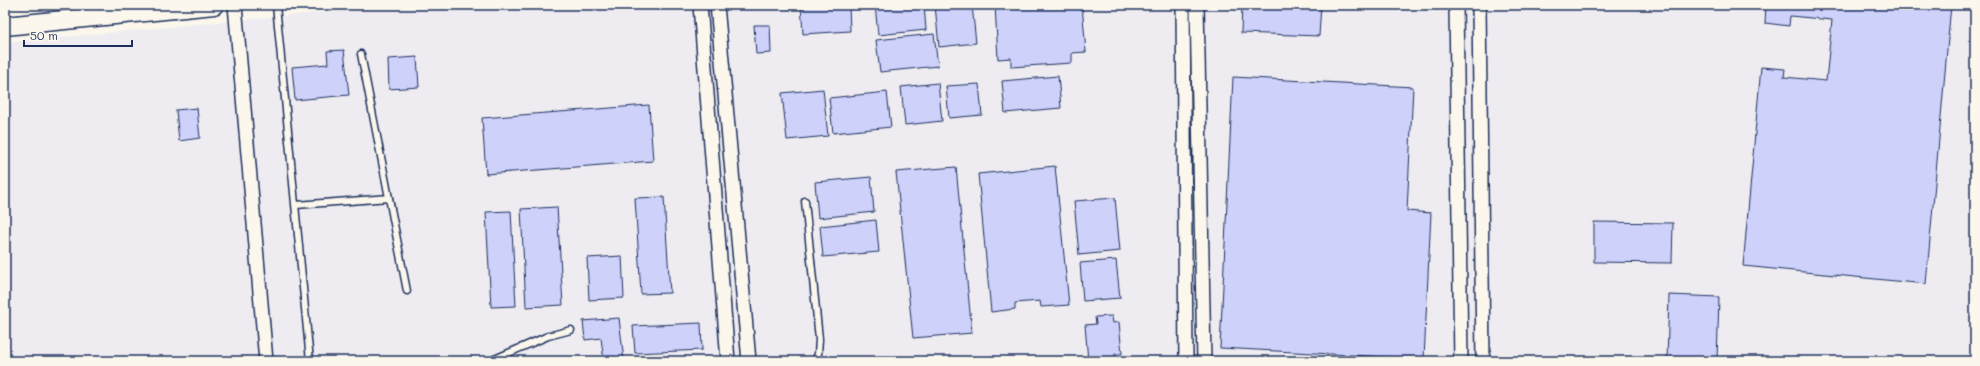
<svg xmlns="http://www.w3.org/2000/svg" width="1980" height="366" viewBox="0 0 1980 366" font-family="Mali,sans-serif">
<rect width="100%" height="100%" fill="#fbf7ec"/>
<filter id="ink" filterUnits="userSpaceOnUse"><feTurbulence type="fractalNoise" baseFrequency=".025" numOctaves="2"/><feDisplacementMap in="SourceGraphic" scale="8" xChannelSelector="R" yChannelSelector="G"/><feConvolveMatrix kernelMatrix="1 2 1 2 8 2 1 2 1" color-interpolation-filters="sRGB"/></filter>
<g filter="url(#ink)">
<path fill="#eeecf0" d="M396 5H1975V361H5V43Z"/>
<g fill="#ced2fa" stroke="#1b2f5e">
<path d="M801 5H849L850 31 803 34Z"/>
<path d="M875 5H924L926 30 878 35Z"/>
<path d="M935 5H972L976 43 939 47Z"/>
<path d="M995 5H1082L1086 52 1072 53V63L1011 67V58L998 59Z"/>
<path d="M1242 5H1321L1319 36 1241 33Z"/>
<path d="M1766 5H1951L1926 284 1743 266 1761 67 1785 69 1784 77 1826 81 1832 20 1790 16 1789 26 1765 23Z"/>
<path d="M754 25H770L771 53 756 54Z"/>
<path d="M934 34 938 66 880 72 876 40Z"/>
<path d="M344 50 349 95 295 100 292 67 328 64 327 51Z"/>
<path d="M417 57 419 87 389 89 388 59Z"/>
<path d="M1058 76 1061 108 1005 113 1002 81Z"/>
<path d="M1233 77 1413 87 1407 211 1431 213 1424 359 1220 348Z"/>
<path d="M938 83 942 121 905 125 901 87Z"/>
<path d="M979 84 982 115 949 118 946 86Z"/>
<path d="M823 89 828 136 787 140 782 93Z"/>
<path d="M887 92 891 127 833 133 829 98Z"/>
<path d="M649 105 653 161 486 174 482 118Z"/>
<path d="M197 108 200 138 179 141 176 110Z"/>
<path d="M1055 166 1069 305 1041 307 1040 301 1015 303V309L991 312 978 174Z"/>
<path d="M956 167 972 333 913 338 896 172Z"/>
<path d="M871 177 874 212 818 218 815 182Z"/>
<path d="M664 197 670 293 641 294 635 198Z"/>
<path d="M1115 198 1120 251 1079 255 1074 201Z"/>
<path d="M557 207 563 305 526 307 521 209Z"/>
<path d="M511 211 516 306 491 307 486 212Z"/>
<path d="M876 220 879 252 823 257 820 226Z"/>
<path d="M1594 222 1673 223 1672 263 1594 262Z"/>
<path d="M622 256 624 298 589 300 587 258Z"/>
<path d="M1116 260 1120 298 1083 301 1080 263Z"/>
<path d="M1669 295 1719 297 1717 361H1667Z"/>
<path d="M1112 316 1113 323 1119 322 1122 354H1115V361H1088L1085 325 1096 324 1095 317Z"/>
<path d="M619 318 624 361H601H604L601 338 585 340 583 321Z"/>
<path d="M701 323 702 350 635 353 633 326Z"/>
</g>
<g fill="none" stroke-linecap="round" stroke-linejoin="round">
<g stroke="#1b2f5e" stroke-width="9">
<g id="lane">
<path d="M276 5 310 361"/>
<path d="M389 198 407 291"/>
<path d="M805 201 819 339 818 354 815 361"/>
<path d="M296 205 389 198 361 54"/>
<path d="M490 361 548 336 571 330"/>
</g>
</g>
<g stroke="#1b2f5e" stroke-width="16">
<g id="street">
<path d="M235 5 266 361"/>
<path d="M700 5 728 361"/>
<path d="M717 5 749 361"/>
<path d="M1183 5 1186 361"/>
<path d="M1197 5 1204 361"/>
<path d="M1456 5 1461 361"/>
<path d="M1479 5 1483 361"/>
</g>
</g>
<g stroke="#1b2f5e" stroke-width="21">
<path id="secondary" d="M5 26 214 5"/>
</g>
<use href="#lane" stroke="#fbf7ec" stroke-width="6"/>
<use href="#street" stroke="#fbf7ec" stroke-width="13"/>
<use href="#secondary" stroke="#fbf7ec" stroke-width="18"/>
</g>
</g>
<rect width="1980" height="366" fill="none" stroke="#fbf7ec" stroke-width="20"/>
<rect x="10" y="10" width="1960" height="346" fill="none" stroke="#1b2f5e" stroke-width="1.5" filter="url(#ink)"/>
<path d="M24 40v6h108v-6" fill="none" stroke="#1b2f5e" stroke-width="2"/>
<text x="30" y="40" font-size="12" fill="#1b2f5e" stroke="#fbf7ec" stroke-width="3" paint-order="stroke">50 m</text>
</svg>
